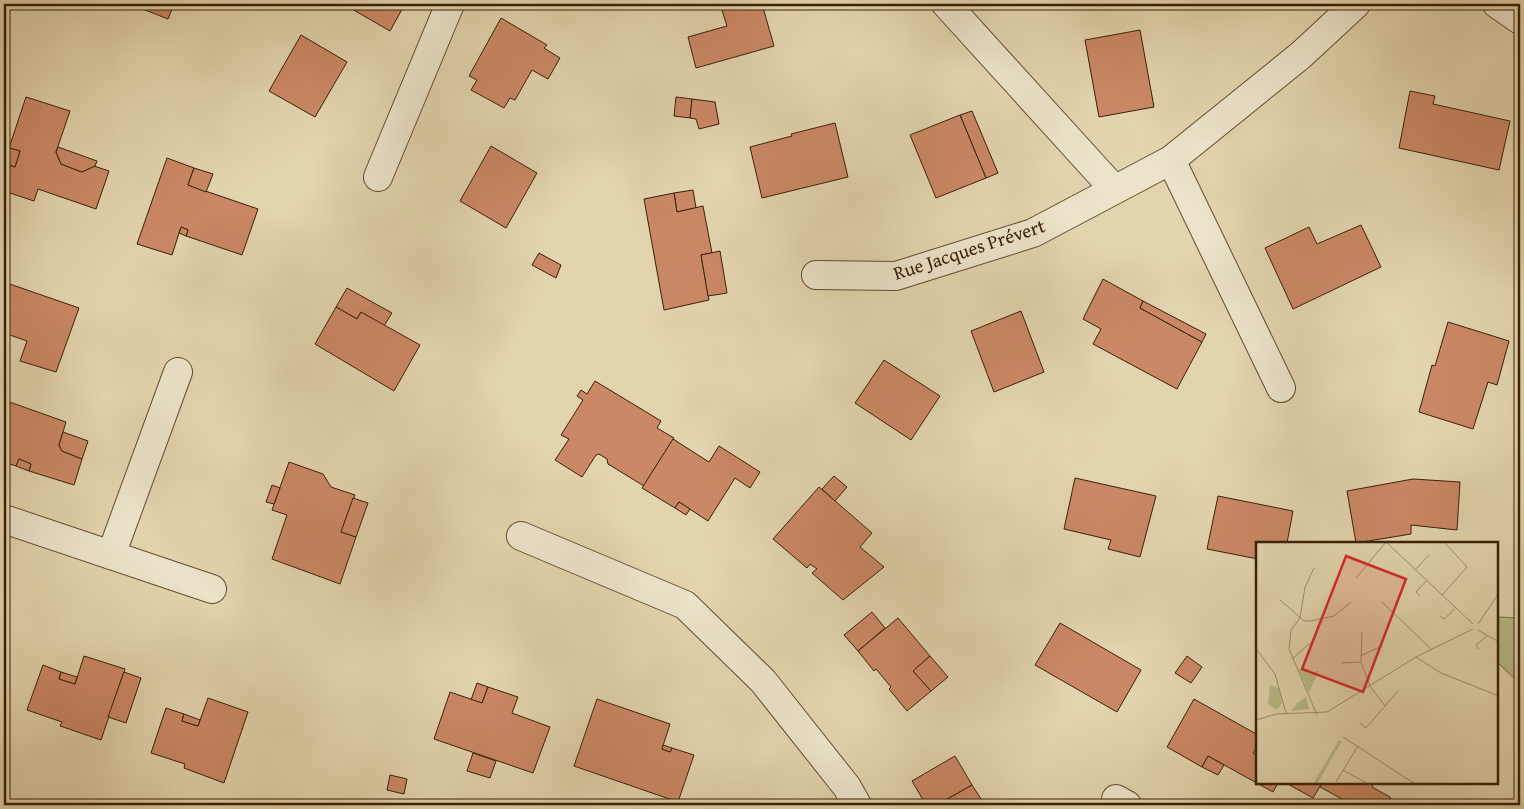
<svg xmlns="http://www.w3.org/2000/svg" width="1524" height="809" viewBox="0 0 1524 809" font-family="'Gentium Book Plus',serif">
<rect width="100%" height="100%" fill="#e2d4ad"/>
<filter id="stains"><feTurbulence type="fractalNoise" baseFrequency=".004" numOctaves="4"/><feColorMatrix values="0 0 0 0 .2 0 0 0 0 .09 0 0 0 0 .02 0 0 0 .5 -.17"/></filter>
<radialGradient id="worn" r=".72"><stop offset=".6" stop-color="#630" stop-opacity="0"/><stop offset="1" stop-color="#630" stop-opacity=".3"/></radialGradient>
<path fill="#b8bb86" stroke="#786e46" d="M1498 617 1520 618V684L1498 663Z"/>
<g fill="#cb8866" stroke="#392005">
<path d="M130 4H174L168 19Z"/>
<path d="M346 4H405L390 31 345 5Z"/>
<path d="M574 4H586L583 9Z"/>
<path d="M720 4H762L774 46 696 68 688 37 727 26Z"/>
<path d="M501 18 547 45 544 48 560 58 548 79 532 70 515 100 510 98 504 108 471 90 477 80 469 76Z"/>
<path d="M1140 30 1154 107 1099 117 1085 40Z"/>
<path d="M301 35 347 62 315 117 269 91Z"/>
<path d="M1410 91 1435 96 1433 104 1510 121 1499 170 1399 148Z"/>
<path d="M26 97 70 111 56 152 61 164 82 172 94 166 109 171 96 209 38 189 34 201 4 191V164L15 167 20 151 9 148Z"/>
<path d="M676 97 692 99 690 118 674 116Z"/>
<path d="M692 99 715 102 719 124 699 129 696 119 690 118Z"/>
<path d="M972 111 998 173 986 178 960 115Z"/>
<path d="M960 115 986 178 936 198 910 135Z"/>
<path d="M835 123 848 177 762 198 750 147 792 136 791 134Z"/>
<path d="M491 146 537 173 506 228 460 201Z"/>
<path d="M58 147 97 161 95 166 82 172 61 164 56 152Z"/>
<path d="M9 148 20 151 15 167 4 163Z"/>
<path d="M167 158 194 168 188 185 258 209 242 255 186 236 188 230 181 227 172 255 137 244Z"/>
<path d="M194 168 213 174 206 192 188 185Z"/>
<path d="M693 190 696 208 677 212 674 193Z"/>
<path d="M674 193 677 212 703 206 712 253 701 255 709 300 664 310 644 199Z"/>
<path d="M1361 225 1381 267 1293 309 1265 248 1309 227 1317 244Z"/>
<path d="M181 227 188 230 186 236 179 233Z"/>
<path d="M720 251 727 293 708 296 701 255Z"/>
<path d="M539 253 561 265 556 278 532 265Z"/>
<path d="M1103 279 1143 301 1140 308 1202 342 1177 389 1093 344 1101 329 1083 319Z"/>
<path d="M4 282 79 308 56 372 20 361 27 341 4 333Z"/>
<path d="M347 288 392 313 384 326 361 312 357 319 336 307Z"/>
<path d="M1143 301 1206 334 1202 342 1140 308Z"/>
<path d="M336 307 357 319 361 312 420 345 394 391 315 344Z"/>
<path d="M1021 311 1044 372 994 392 971 331Z"/>
<path d="M1448 322 1509 341 1497 385 1488 382 1473 429 1419 412 1432 365 1435 366Z"/>
<path d="M884 360 940 396 911 440 855 403Z"/>
<path d="M595 381 661 421 657 428 674 438 644 486 608 464 607 459 599 454 596 455 582 477 555 460 569 439 561 435 583 400 577 396 581 390 587 394Z"/>
<path d="M4 400 66 422 59 445 62 451 82 459 74 485 29 471 31 464 19 459 16 466 4 462Z"/>
<path d="M63 432 88 441 82 459 62 451 59 445Z"/>
<path d="M673 439 709 462 719 446 760 472 750 488 735 478 708 521 679 502 675 508 642 488Z"/>
<path d="M19 459 31 464 29 471 16 466Z"/>
<path d="M289 462 323 474 331 487 355 495 341 532 356 537 340 584 272 559 287 515 272 510Z"/>
<path d="M834 476 847 487 835 501 822 489Z"/>
<path d="M1075 478 1156 496 1140 557 1108 549 1111 540 1064 529Z"/>
<path d="M1413 479 1460 482 1457 530 1411 525V534L1356 543 1347 491Z"/>
<path d="M272 485 280 488 274 504 266 502Z"/>
<path d="M819 487 872 533 860 547 884 567 843 600 812 573 817 569 810 564 807 568 773 539Z"/>
<path d="M1218 496 1293 511 1287 543H1258V559L1207 549Z"/>
<path d="M353 498 368 503 356 537 341 532Z"/>
<path d="M679 502 690 509 686 515 675 508Z"/>
<path d="M872 612 885 628 858 651 844 635Z"/>
<path d="M898 618 930 656 913 671 931 691 907 711 889 689 891 687 876 669 874 671 858 651Z"/>
<path d="M1060 623 1141 670 1117 712 1035 665Z"/>
<path d="M84 656 125 669 101 740 60 726 62 722 27 710 43 665 61 672 59 679 75 684Z"/>
<path d="M930 656 948 677 931 691 913 671Z"/>
<path d="M1187 656 1202 667 1191 683 1175 673Z"/>
<path d="M61 672 77 677 75 684 59 679Z"/>
<path d="M124 672 141 678 126 723 108 717Z"/>
<path d="M477 683 488 687 482 703 471 700Z"/>
<path d="M488 687 518 697 512 713 550 727 533 773 434 739 450 692 482 703Z"/>
<path d="M208 698 248 712 224 783 184 768 185 764 151 753 166 708 184 714 182 721 198 726Z"/>
<path d="M597 699 670 724 662 749 670 752 672 748 694 755 678 802 574 766Z"/>
<path d="M1194 699 1258 735V746L1253 753 1258 756V783H1278L1273 792 1208 756 1202 767 1167 747Z"/>
<path d="M184 714 200 720 198 726 182 721Z"/>
<path d="M663 745 672 748 670 752 662 749Z"/>
<path d="M473 753 496 761 490 778 467 771Z"/>
<path d="M955 756 972 785 937 805H926L912 781Z"/>
<path d="M1208 756 1224 765 1218 775 1202 767Z"/>
<path d="M390 775 407 779 404 794 387 790Z"/>
<path d="M1286 783H1322L1313 798Z"/>
<path d="M1322 783H1374L1372 787 1390 797 1393 805H1353L1320 787Z"/>
<path d="M972 785 985 805H937Z"/>
</g>
<g fill="none" stroke-linecap="round" stroke-linejoin="round">
<g stroke="#634d2f" stroke-width="30">
<g id="street">
<path d="M946 4 1114 189"/>
<path d="M1497 4 1520 20"/>
<path d="M1171 160 1281 388"/>
<path d="M378 177 450 4"/>
<path d="M816 275 896 276 1033 233 1171 160 1301 55 1356 4"/>
<path d="M4 519 212 589"/>
<path d="M521 536 685 605 763 681 847 787 857 805"/>
<path d="M111 555 178 372"/>
<path d="M1116 799 1127 805"/>
</g>
</g>
<use href="#street" stroke="#ece3ca" stroke-width="28"/>
</g>
<g text-anchor="middle" dominant-baseline="central" stroke-width="5" stroke-linejoin="round" paint-order="stroke">
<g font-size="19" fill="#392005" stroke="#ece3ca">
<text transform="translate(969 249) rotate(-18)">Rue Jacques Prévert</text>
</g>
</g>
<g transform="translate(1256 542)">
<rect width="242" height="242" fill="#e2d4ad"/>
<path d="M46 126 53 132 63 128 53 151 43 128ZM14 143 23 146 26 161 21 168 12 162ZM50 155 53 167 35 169 41 161ZM83 198 86 199 61 242H57Z" fill="#b8bb86"/>
<path fill="none" stroke="#9e8c6a" stroke-width="1" d="M130 0 217 82M159 28 173 13M100 36 130 0M186 53 211 25 188 0M164 54 160 50 171 38M24 58 48 79H54L78 74 95 60M126 60 175 107M184 74 188 77 199 67M44 76 35 88 33 107 61 173M44 76 49 45 58 26M222 82 243 51M222 88 243 100M106 90 105 120 114 144 129 164M223 107 220 103 231 94M1 108 19 132 30 171M104 114 126 104M160 115 185 131 243 154M36 117 59 97M85 121 105 120M0 178 20 172 71 170 160 115 217 87M104 181 110 186 142 149M87 195 159 242M87 228 112 242M80 240 102 204"/>
<path fill="#d62828" fill-opacity="0.15" stroke="#d62828" stroke-width="2.5" d="M90 14 150 37 107 150 46 127Z"/>
<rect width="242" height="242" fill="none" stroke="#392005" stroke-width="2.5"/>
</g>
<rect width="1524" height="809" fill="none" stroke="#e2d4ad" stroke-width="20"/>
<rect x="5" y="5" width="1514" height="799" fill="none" stroke="#392005" stroke-width="2.5"/>
<rect x="10" y="10" width="1504" height="789" fill="none" stroke="#392005"/>
<rect width="100%" height="100%" filter="url(#stains)"/>
<rect width="100%" height="100%" fill="url(#worn)"/>
</svg>
